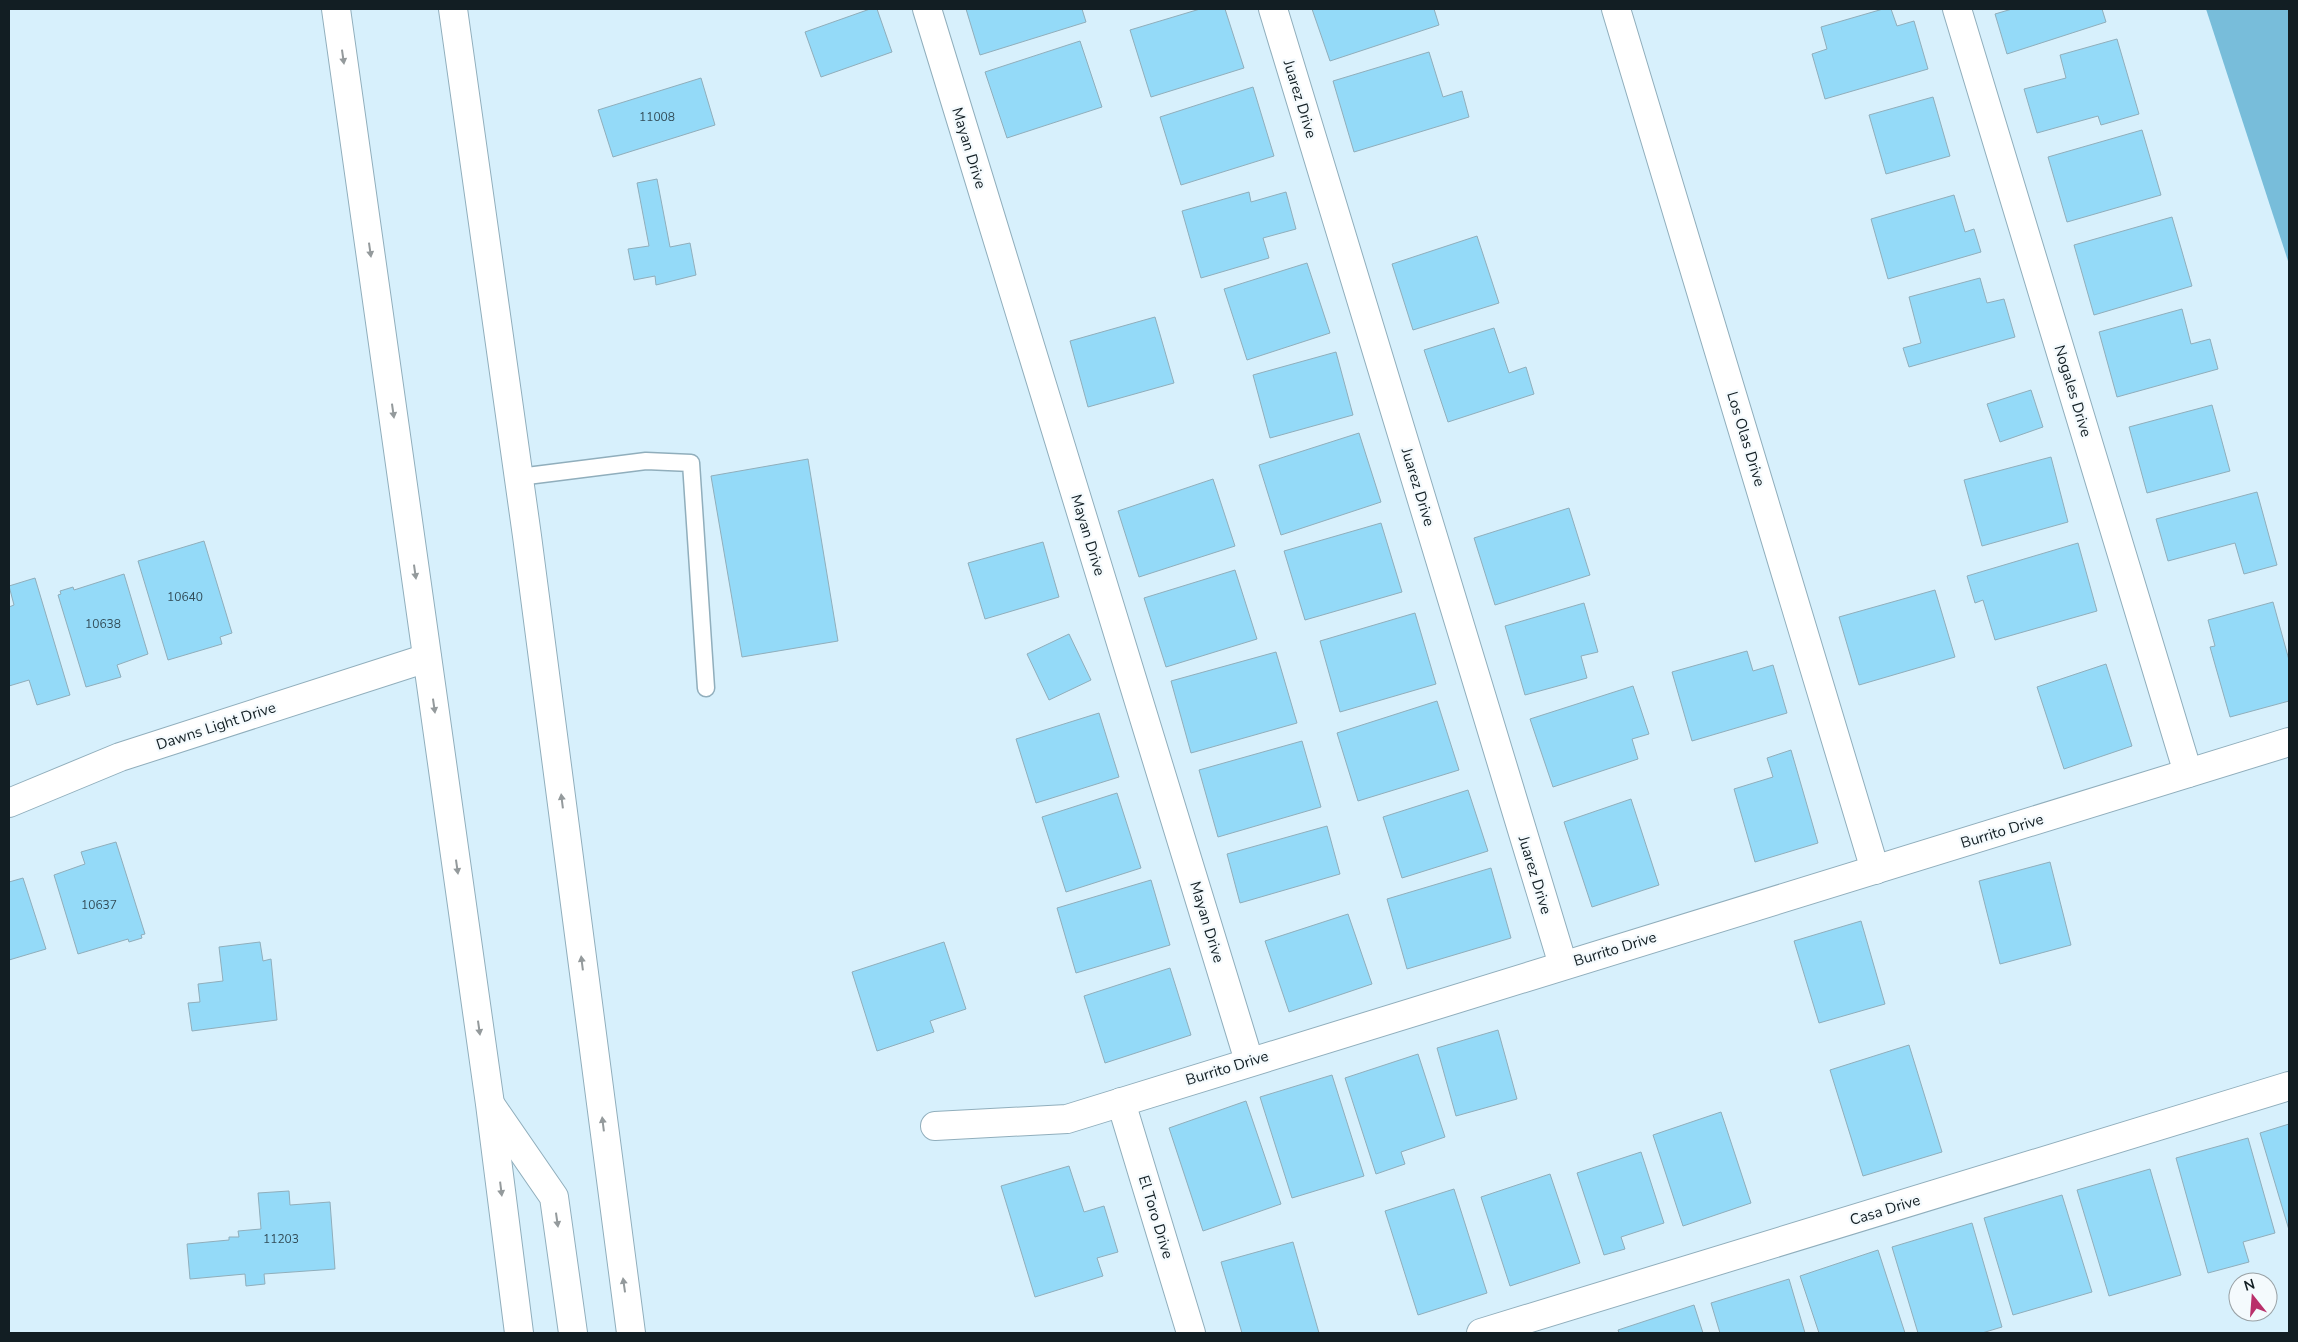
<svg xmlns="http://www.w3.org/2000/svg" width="2298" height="1342" viewBox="0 0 2298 1342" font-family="'Nunito Sans',sans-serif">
<rect width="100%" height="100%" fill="#d7f0fc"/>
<path fill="#78bdda" d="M2206 9H2289V264Z"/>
<g fill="#94daf8" stroke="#90aebb">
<path d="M870 9H877L892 52 821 77 805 32Z"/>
<path d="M966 9H1082L1086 22 980 55Z"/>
<path d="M1200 9H1225L1244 68 1151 97 1130 30Z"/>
<path d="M1312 9H1434L1439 25 1330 61Z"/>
<path d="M1883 9H1891L1897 26 1914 21 1928 69 1825 99 1812 54 1827 49 1821 27Z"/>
<path d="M2012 9H2102L2106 22 2007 54 1995 14Z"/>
<path d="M2117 39 2139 114 2101 125 2098 116 2037 133 2024 89 2066 78 2060 55Z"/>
<path d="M1080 41 1102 107 1007 138 985 72Z"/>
<path d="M1429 52 1443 97 1462 91 1469 117 1354 152 1333 81Z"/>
<path d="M701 78 715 125 613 157 598 110Z"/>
<path d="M1253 87 1274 156 1181 185 1160 117Z"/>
<path d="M1933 97 1950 156 1886 174 1869 115Z"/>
<path d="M2142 130 2161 195 2067 222 2048 157Z"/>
<path d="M657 179 670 247 690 243 696 275 656 285 655 276 634 280 628 249 649 246 637 183Z"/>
<path d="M1249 192 1251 202 1286 192 1296 229 1263 238 1269 258 1201 278 1182 211Z"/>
<path d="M1954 195 1965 232 1974 229 1981 252 1888 279 1871 219Z"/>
<path d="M2172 217 2192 286 2094 315 2074 245Z"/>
<path d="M1477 236 1499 303 1413 330 1392 264Z"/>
<path d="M1307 263 1330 333 1247 360 1224 289Z"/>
<path d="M1980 278 1987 303 2004 299 2015 337 1909 367 1903 348 1921 343 1909 297Z"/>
<path d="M2182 309 2191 344 2210 339 2218 369 2117 397 2099 332Z"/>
<path d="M1155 317 1174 383 1088 407 1070 341Z"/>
<path d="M1494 328 1509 373 1526 367 1534 394 1448 422 1424 350Z"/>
<path d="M1336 352 1353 415 1270 438 1253 375Z"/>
<path d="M2031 390 2043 427 2000 442 1987 404Z"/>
<path d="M2212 405 2230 471 2147 493 2129 427Z"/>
<path d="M1359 433 1381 502 1281 535 1259 465Z"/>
<path d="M2051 457 2068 522 1982 546 1964 480Z"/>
<path d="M808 459 838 641 742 657 711 476Z"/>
<path d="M1213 479 1235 546 1139 577 1118 511Z"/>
<path d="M2257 492 2277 565 2244 574 2235 543 2168 561 2156 519Z"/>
<path d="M1569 508 1590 575 1495 605 1474 538Z"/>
<path d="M1381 523 1402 592 1305 620 1284 551Z"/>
<path d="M204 541 232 633 220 637 222 644 168 660 138 561Z"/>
<path d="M1043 542 1059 597 985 619 968 563Z"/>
<path d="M2078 543 2097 611 1995 640 1983 600 1975 603 1967 576Z"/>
<path d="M1235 570 1257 639 1166 667 1144 598Z"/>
<path d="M124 574 148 654 117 665 121 677 86 687 58 595 61 594 60 591 73 587 74 590Z"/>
<path d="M35 578 70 695 37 705 29 680 9 686V607L14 605 9 586Z"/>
<path d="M1935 590 1955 657 1859 685 1839 617Z"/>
<path d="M2273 602 2289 660V701L2230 717 2210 647 2215 646 2208 620Z"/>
<path d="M1584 603 1598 652 1581 656 1587 678 1525 695 1505 626Z"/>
<path d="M1415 613 1436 684 1340 712 1320 641Z"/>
<path d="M1069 634 1091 680 1049 700 1027 654Z"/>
<path d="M1747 651 1753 671 1773 665 1787 713 1692 741 1672 672Z"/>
<path d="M1276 652 1297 723 1191 753 1171 681Z"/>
<path d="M2106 664 2132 746 2064 769 2037 687Z"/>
<path d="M1633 686 1649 734 1632 739 1638 759 1553 787 1530 719Z"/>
<path d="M1437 701 1459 770 1358 801 1337 733Z"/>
<path d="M1099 713 1119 777 1036 803 1016 739Z"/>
<path d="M1302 741 1321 807 1218 837 1199 770Z"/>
<path d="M1791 750 1818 843 1755 862 1734 789 1773 777 1767 758Z"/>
<path d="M1468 790 1488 851 1402 878 1383 817Z"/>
<path d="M1117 793 1141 868 1066 892 1042 817Z"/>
<path d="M1631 799 1659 885 1592 907 1564 822Z"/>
<path d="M1327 826 1340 874 1240 903 1227 854Z"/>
<path d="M116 842 145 934 141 935 142 938 129 942 128 939 78 954 54 875 85 864 81 852Z"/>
<path d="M2050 862 2071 945 2000 964 1979 881Z"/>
<path d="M1491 868 1511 938 1407 969 1387 899Z"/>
<path d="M23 878 46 949 9 960V882Z"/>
<path d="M1151 880 1170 945 1076 973 1057 908Z"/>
<path d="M1348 914 1372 984 1289 1012 1265 941Z"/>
<path d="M1861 921 1885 1004 1819 1023 1794 941Z"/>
<path d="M260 942 263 961 271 959 277 1020 192 1031 188 1003 200 1002 198 984 223 981 219 947Z"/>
<path d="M944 942 966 1009 930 1021 934 1032 877 1051 852 972Z"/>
<path d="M1170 968 1191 1035 1105 1063 1084 996Z"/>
<path d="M1498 1030 1517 1099 1456 1116 1437 1048Z"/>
<path d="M1909 1045 1942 1152 1863 1176 1830 1070Z"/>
<path d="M1418 1054 1445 1137 1401 1152 1405 1164 1376 1174 1345 1078Z"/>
<path d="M1332 1075 1364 1176 1292 1198 1260 1097Z"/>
<path d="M1246 1101 1281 1204 1203 1231 1169 1128Z"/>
<path d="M1721 1112 1751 1203 1683 1226 1653 1135Z"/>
<path d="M2289 1124V1230L2260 1133Z"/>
<path d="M2248 1138 2275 1233 2243 1242 2249 1262 2208 1273 2176 1158Z"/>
<path d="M1641 1152 1664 1223 1621 1237 1625 1249 1604 1255 1577 1173Z"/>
<path d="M1069 1166 1084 1212 1104 1206 1118 1252 1097 1258 1103 1276 1035 1297 1001 1186Z"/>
<path d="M2150 1169 2181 1275 2109 1296 2077 1190Z"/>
<path d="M1550 1174 1580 1263 1510 1286 1481 1197Z"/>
<path d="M1454 1189 1487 1293 1418 1315 1385 1211Z"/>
<path d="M289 1191 290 1205 330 1202 335 1269 264 1274 265 1284 246 1286 245 1274 190 1279 187 1244 229 1240V1237H239L238 1231 261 1229 258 1193Z"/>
<path d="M2062 1195 2092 1292 2013 1315 1984 1218Z"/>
<path d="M1972 1223 2002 1327 1982 1333H1918L1892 1247Z"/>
<path d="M1293 1242 1319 1333H1242L1221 1262Z"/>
<path d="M1878 1250 1905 1333H1819L1800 1276Z"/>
<path d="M1789 1279 1805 1333H1720L1711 1303Z"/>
<path d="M1694 1305 1703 1333H1619L1618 1330Z"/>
</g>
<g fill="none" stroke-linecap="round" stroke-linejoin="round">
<g stroke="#90aebc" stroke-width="19">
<path id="service" d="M519 477 646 461 691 463 706 688"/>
</g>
<g stroke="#90aebc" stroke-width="30">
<g id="minor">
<path d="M927 9 1249 1061"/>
<path d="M1273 9 1563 965"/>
<path d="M1616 9 1875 870"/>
<path d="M1957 9 2188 773"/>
<path d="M9 803 120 757 427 658"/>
<path d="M1121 1102 1191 1333"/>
<path d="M935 1126 1067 1119 2289 742"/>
<path d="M1481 1333 2289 1086"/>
</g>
</g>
<g stroke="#90aebc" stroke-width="30">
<g id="primary">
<path d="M336 9 490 1104 519 1333"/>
<path d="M453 9 527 536 631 1333"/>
<path d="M492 1107 554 1197 573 1333"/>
</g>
</g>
<use href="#service" stroke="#fff" stroke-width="16"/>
<use href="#minor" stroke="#fff" stroke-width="28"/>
<use href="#primary" stroke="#fff" stroke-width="28"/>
</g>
<defs><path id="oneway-solid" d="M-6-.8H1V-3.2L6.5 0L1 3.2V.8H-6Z" transform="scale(1.25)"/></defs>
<g fill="#949a9c">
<use href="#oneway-solid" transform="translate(343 57) rotate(82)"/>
<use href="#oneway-solid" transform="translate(370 250) rotate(82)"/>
<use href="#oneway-solid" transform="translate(393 411) rotate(82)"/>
<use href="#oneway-solid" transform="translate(415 572) rotate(82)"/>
<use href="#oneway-solid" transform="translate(434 706) rotate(82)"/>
<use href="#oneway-solid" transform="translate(562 801) rotate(-97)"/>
<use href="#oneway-solid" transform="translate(457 867) rotate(82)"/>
<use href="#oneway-solid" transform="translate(582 963) rotate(-97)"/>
<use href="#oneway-solid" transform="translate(479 1028) rotate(82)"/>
<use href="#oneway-solid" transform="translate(603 1124) rotate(-97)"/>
<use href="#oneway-solid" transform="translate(501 1189) rotate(83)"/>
<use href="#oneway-solid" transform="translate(557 1220) rotate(82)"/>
<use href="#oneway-solid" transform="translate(624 1285) rotate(-98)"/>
</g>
<g text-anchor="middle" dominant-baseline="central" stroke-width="4.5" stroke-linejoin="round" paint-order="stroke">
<g font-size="12" fill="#324d58">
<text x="657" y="117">11008</text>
<text x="185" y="597">10640</text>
<text x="103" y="624">10638</text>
<text x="99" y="905">10637</text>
<text x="281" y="1239">11203</text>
</g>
<g font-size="15" fill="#121e23" stroke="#f4fafd">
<text transform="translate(1300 99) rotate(73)">Juarez Drive</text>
<text transform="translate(969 148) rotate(73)">Mayan Drive</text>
<text transform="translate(2073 391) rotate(73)">Nogales Drive</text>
<text transform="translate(1746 439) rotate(73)">Los Olas Drive</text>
<text transform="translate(1418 487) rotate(73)">Juarez Drive</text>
<text transform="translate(1088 535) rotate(73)">Mayan Drive</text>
<text transform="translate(216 726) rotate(-18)">Dawns Light Drive</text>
<text transform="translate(2002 831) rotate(-17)">Burrito Drive</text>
<text transform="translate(1535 875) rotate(73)">Juarez Drive</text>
<text transform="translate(1207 922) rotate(73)">Mayan Drive</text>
<text transform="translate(1615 949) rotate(-17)">Burrito Drive</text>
<text transform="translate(1227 1068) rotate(-17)">Burrito Drive</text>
<text transform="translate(1885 1210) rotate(-17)">Casa Drive</text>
<text transform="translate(1156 1217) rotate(73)">El Toro Drive</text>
</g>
</g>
<rect width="2298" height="1342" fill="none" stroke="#121e23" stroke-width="20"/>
<g transform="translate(2253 1297) rotate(343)"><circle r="24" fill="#f4fafd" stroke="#9aa2a6"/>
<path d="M0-4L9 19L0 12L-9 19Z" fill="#b92f6a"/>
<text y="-8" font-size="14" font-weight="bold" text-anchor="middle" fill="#121e23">N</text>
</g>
</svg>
